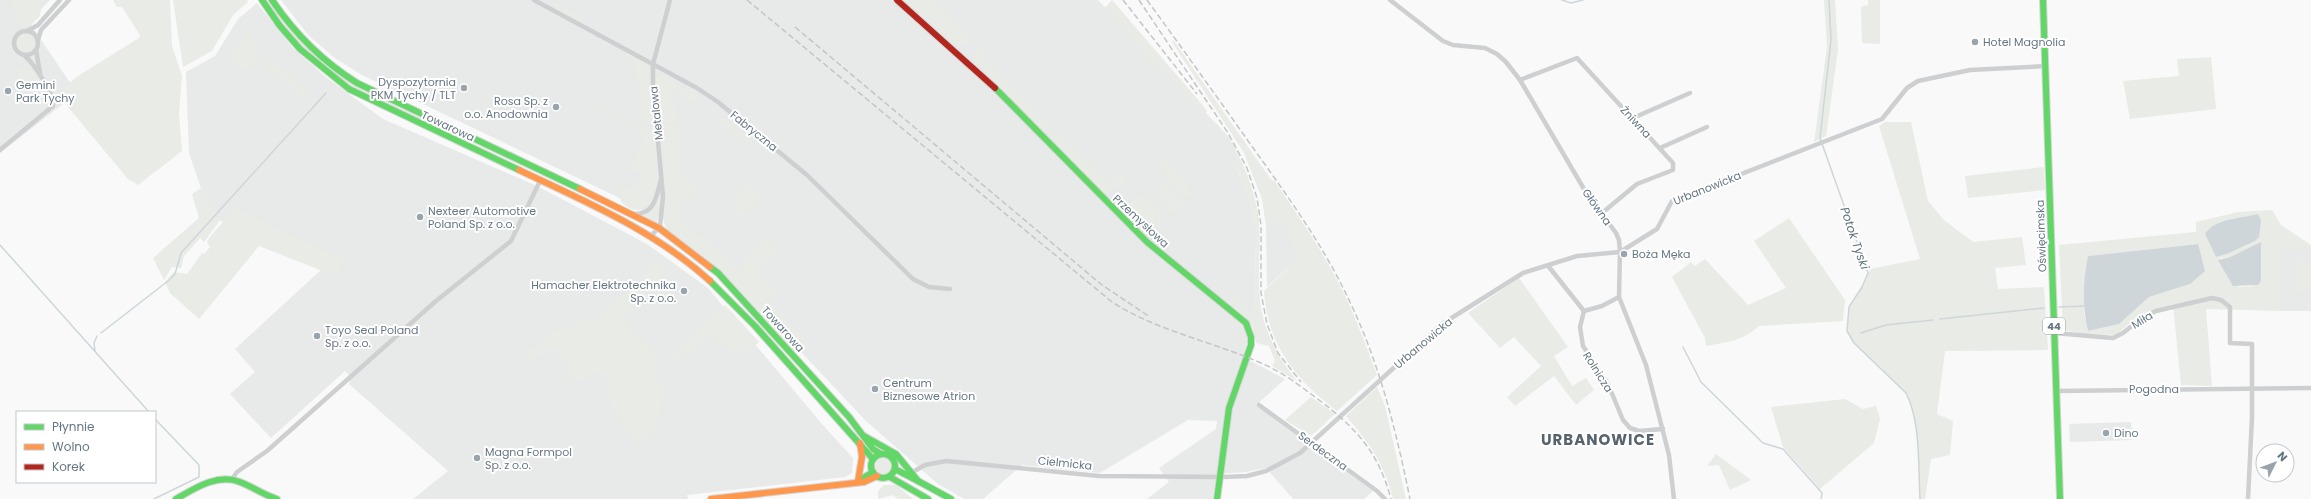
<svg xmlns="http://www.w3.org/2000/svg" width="2311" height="499" viewBox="0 0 2311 499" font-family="Poppins,sans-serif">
<rect width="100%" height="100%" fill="#f9f9f9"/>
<g fill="#e8e9e9">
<path d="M0 0H50L29 22 77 93 0 153Z"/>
<path d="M281 0H1098L1229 137 1239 161 1234 164 1248 194 1256 234 1254 317 1232 297 1229 304 1252 325 1243 357 1285 379 1256 405 1373 491 1364 499H1293L1266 468 1245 472 1216 474 1213 499H1147L1169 482 1159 468 1216 429 1217 421 1188 420 1100 473 1022 465 983 499H964L938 484 866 421 723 269 668 221 362 75 336 59 309 36Z"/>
<path d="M257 3 293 48 327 78 383 119 537 186 647 244 708 288 821 423 853 458 852 473 845 477 687 495 688 499H413L448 471 349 384 350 376 345 371 271 438 230 394 255 372 235 349 322 269 217 219 201 188 189 153 186 72 215 56 238 19Z"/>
<path d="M1282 217 1297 253V260L1267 287 1266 226Z"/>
<rect x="2281" y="250" width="30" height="61"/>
<path d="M2131 422 2132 440 2070 442 2069 424Z"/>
</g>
<g fill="#e8ebe6" fill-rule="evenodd">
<path d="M9 0H36L41 8 40 16 30 26 21 25 14 16 17 14Z"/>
<path d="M113 0H170L172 46 182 76 179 114 182 151 138 185 128 179 68 107 59 92 78 76 139 38 140 35 122 7H117Z"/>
<path d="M173 0H247L248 2 233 15 212 51 183 67Z"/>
<path d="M265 0H269C317 76 381 98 458 135 450 136 439 127 431 124 358 93 309 69 265 0Z"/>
<path d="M903 0H935L972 39 966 45 959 46Z"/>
<path d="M1112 0 1200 102 1207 111 1205 113 1165 71 1157 70 1138 50 1142 46 1104 9Z"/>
<path d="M1824 0H1835L1838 50 1826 136 1814 142 1827 47Z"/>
<path d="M1868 0H1880V44L1862 43 1861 7 1868 5Z"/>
<path d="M555 2 584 18 585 21 581 23 554 9 551 4Z"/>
<path d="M248 32C257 38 262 58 256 66L243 69 230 59 229 55Z"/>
<circle cx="25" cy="43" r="10"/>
<path d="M1174 41 1272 181 1274 180C1294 210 1315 239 1332 271 1351 304 1364 340 1377 375L1337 411C1296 380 1267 344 1264 291L1297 260V253L1282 218 1266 226 1262 199 1244 153 1172 42Z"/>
<path d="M976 47H980L985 52 982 59 987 65H992L1045 120 1047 127 1045 129H1040L974 60 972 54Z"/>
<path d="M626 52 643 61 648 67 653 120 650 123 640 118 636 65 624 57Z"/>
<path d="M2211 57 2216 109 2130 119 2123 81 2179 76 2177 59Z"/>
<path d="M268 60 277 63 308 92 307 97 299 96 294 88 283 78 280 81 264 66Z"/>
<path d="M22 66 28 71 33 68C39 79 58 101 43 111L37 108 40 91 20 86 23 82 15 70Z"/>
<path d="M663 72 667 74 665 79 690 92 692 89 699 94 694 102 673 88 677 121 661 123 658 121 655 79 660 73Z"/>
<path d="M586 101 653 132C662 148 661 198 645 210 628 212 619 204 617 188L622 185 633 191 641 175 629 169 643 143 641 131 585 104Z"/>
<path d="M724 117 750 139 746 144 719 121Z"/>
<path d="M1885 122H1911L1928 201 1944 220 1973 242 2022 237 2026 265 1995 268 1998 289 2044 287 2048 350 1945 351 1937 414 1953 421 1950 455 1931 459 1925 499H1920C1918 467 1921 422 1906 393L1854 343 1847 331 1849 307 1862 287 1870 269 1920 259 1879 126Z"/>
<path d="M677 125 680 133 681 171 699 188 679 209V221L703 237 738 270 766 238 777 250 756 270 777 293 769 300 809 344 800 352 793 351C764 319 737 285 704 258 693 248 670 240 665 225 661 216 665 204 666 195 666 172 663 150 660 128Z"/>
<path d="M1054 129H1058L1059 131 1057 133 1068 144 1070 143 1087 160 1089 159 1111 182 1122 174 1125 178 1124 183 1109 194 1100 192 1049 139 1048 134Z"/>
<path d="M1229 137C1243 161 1253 186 1258 213 1262 245 1256 277 1261 308 1266 336 1280 360 1297 381L1272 366 1275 361 1269 346 1256 343 1252 325 1228 304 1232 297 1254 316C1255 257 1262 219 1234 164L1238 161Z"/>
<path d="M1162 157C1170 165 1198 187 1188 198L1153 162Z"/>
<path d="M2044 167 2045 190 1968 198 1965 176Z"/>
<path d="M1163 179 1183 199 1184 202 1174 212H1170L1153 194 1150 196 1148 194 1149 191 1152 193 1163 183 1160 180Z"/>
<path d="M745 184 760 197V200L744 216 734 210 736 207 730 202Z"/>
<path d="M1128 187 1120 196 1128 205 1141 193 1162 215V224L1150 235H1145L1116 208V200Z"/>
<path d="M201 188 217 218 220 220 204 242 200 238 184 256 181 268 172 267 164 280 153 258 199 218 192 194Z"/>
<path d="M659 196 660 204 657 224 641 216 656 207Z"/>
<path d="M234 209H236L344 260 335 276 259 246 199 319 170 293 165 282 174 272 187 274 202 253 204 254 210 247 207 242 209 238Z"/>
<path d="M2272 210 2281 225 2311 245V250H2281V311L2206 309 2212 386 2181 385 2173 305 2138 316 2116 335 2085 334 2063 330 2059 245 2196 232V222L2238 212ZM2233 218 2240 219 2260 229 2255 241 2227 254 2216 257 2205 234 2219 222ZM2260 243 2261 276 2253 286 2239 287 2220 258 2230 257ZM2197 244 2190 284 2149 297 2119 324 2088 331 2084 312 2088 256Z"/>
<path d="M1789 218 1845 300 1843 321 1759 326C1743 341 1727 342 1706 346L1705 338 1672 277 1691 262 1695 266 1705 259 1748 305 1786 288 1754 241Z"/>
<rect x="2296" y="259" width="15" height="32"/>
<path d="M655 262 666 270 651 290 621 316 657 354 654 382 665 386 654 435 637 448 613 407 602 370 583 379 563 385 562 383 573 378 555 347 531 361 525 352 550 335 591 316 594 319C617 303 638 283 655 262Z"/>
<path d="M1519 278 1568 347 1554 356 1572 386 1586 378 1594 390 1576 405 1554 376 1515 406 1507 397 1541 366 1514 337 1500 348 1468 313Z"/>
<path d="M725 305 759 342 749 350 727 351 710 334 677 363 671 358Z"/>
<path d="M1377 387 1385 406 1406 499H1393C1386 466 1368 441 1346 416Z"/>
<path d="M1311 397 1335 414 1311 436 1285 420Z"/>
<path d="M1845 399 1863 409 1876 406 1880 419 1874 443 1820 489 1783 447 1771 407Z"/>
<path d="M1716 454 1751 480 1730 490 1719 465 1707 466Z"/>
<circle cx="884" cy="466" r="9"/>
<path d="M884 485H896L913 499H898L893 495 878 499V491Z"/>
</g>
<g fill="#ced6d9">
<path d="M2258 214 2261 221 2259 237 2255 241 2227 254 2216 257 2205 234C2216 217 2241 219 2258 214Z"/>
<path d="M2261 242V281L2258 285 2233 286 2218 260 2230 257Z"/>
<path d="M2198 244 2205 271 2190 284 2149 297 2119 324 2088 331C2082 305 2083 282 2088 256Z"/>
</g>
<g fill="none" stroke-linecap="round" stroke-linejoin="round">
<g stroke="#ced6d9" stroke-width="1.5">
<path d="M1562 0 1571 3 1583 0"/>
<path d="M1829 0 1831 40 1820 138 1868 273 1862 287 1849 307 1847 331 1854 343 1906 393C1921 422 1918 467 1920 499"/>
<path d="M0 245 149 412"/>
<path d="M2059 307 2084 306"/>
<path d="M1940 319 2044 308"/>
<path d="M101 333 168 281 175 274 181 253 326 93"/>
<path d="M1861 333 1886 325 1933 320"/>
<path d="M1683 347 1701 382 1763 443 1783 449 1822 493 1821 499"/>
<path d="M95 351 94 343 97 336"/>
<path d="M154 499 199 477V465L155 419"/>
</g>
<g stroke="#d5d6d7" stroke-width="8">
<g id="fast">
<path d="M262 0 280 26 300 49 349 89 519 170"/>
<path d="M272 0C295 34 322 61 357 83L580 189"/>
<path d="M2043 0 2060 499"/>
<path d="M995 88 1147 242 1246 323 1251 337V345L1229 408 1217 499"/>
<path d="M710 267 718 273 849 417 873 449 881 454"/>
<path d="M710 281 755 326 873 459"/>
<path d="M864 436 896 454 918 481 951 499"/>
<circle cx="883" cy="466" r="12"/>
<path d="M895 469 918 481"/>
<path d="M890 477 928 499"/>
<path d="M858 481 873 472"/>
<path d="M176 499C195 488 218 473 240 482 253 487 264 495 277 499"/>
</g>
</g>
<g stroke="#d5d6d7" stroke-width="8">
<g id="slow">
<path d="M519 170C586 202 654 230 710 281"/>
<path d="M580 189 659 228 710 267"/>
<path d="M858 481 862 457 860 443"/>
<path d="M711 499 864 482 877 476"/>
</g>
</g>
<g stroke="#d5d6d7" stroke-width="8">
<path id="jam" d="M897 0 995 88"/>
</g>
<g stroke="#cecfd0" stroke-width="4.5">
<path d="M534 0 697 88 718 102 807 175 913 279 929 287 950 289"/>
<path d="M1390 0 1443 41 1453 45 1485 48 1497 54 1506 62 1520 80 1584 189 1616 233 1619 240 1620 252 1619 297 1646 365 1669 455 1674 499"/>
<circle cx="26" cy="43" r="12"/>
<path d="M27 31 38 25 60 0"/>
<path d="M38 40 41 30 69 0"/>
<path d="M36 50 40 73"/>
<path d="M1520 80 1577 58 1673 163V170L1637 184 1602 213"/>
<path d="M1633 118 1690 93"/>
<path d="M1660 148 1707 127"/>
<path d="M0 150 53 106C55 95 34 64 25 56"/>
<path d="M632 214C655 215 656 197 661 180"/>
<path d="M652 235 660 226 663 197 653 85V64L670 0"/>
<path d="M1549 267 1584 311"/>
<path d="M1584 311 1580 327 1583 346 1608 384 1623 420 1630 428 1639 431 1663 429"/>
<path d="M1584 311 1602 306 1619 297"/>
<path d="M2054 333 2113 338 2123 333 2143 317 2156 311 2212 298 2221 300 2230 307V343L2252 344V417L2248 499"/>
<path d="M2056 391 2311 388"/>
<path d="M1259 405 1377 491 1385 499"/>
<path d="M911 473 925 465 946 461 1099 476 1223 477 1247 476 1266 471 1300 453 1442 324 1523 273 1577 256 1620 252 1657 229 1672 201 1882 119 1907 88 1918 81 1970 70 2046 66"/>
<path d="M232 479 237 472 267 451 436 301 511 241 540 181"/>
</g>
<use href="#fast" stroke="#63d668" stroke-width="6"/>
<use href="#slow" stroke="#ff974d" stroke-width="6"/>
<use href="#jam" stroke="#b3261e" stroke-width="6"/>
<g stroke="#c3c5c6" stroke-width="1.5" stroke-dasharray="6 3" stroke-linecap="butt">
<path d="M747 0 1112 302C1157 331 1211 341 1261 363 1280 371 1298 384 1315 397 1354 426 1378 450 1391 499"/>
<path d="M1123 0 1197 94"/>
<path d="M1139 0 1228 133 1247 168 1257 198 1261 225V293L1267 324 1278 353 1301 382"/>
<path d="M1147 0C1182 48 1217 97 1251 145 1286 194 1322 243 1348 298 1379 361 1396 430 1410 499"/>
<path d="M795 27 1102 285 1150 317"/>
</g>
</g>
<g fill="#99a4ac" stroke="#fff" stroke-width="1.5">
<circle cx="1975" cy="42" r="4"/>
<circle cx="464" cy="88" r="4"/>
<circle cx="8" cy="91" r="4"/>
<circle cx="556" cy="107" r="4"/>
<circle cx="420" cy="217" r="4"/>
<circle cx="1624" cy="254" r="4"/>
<circle cx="684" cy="291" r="4"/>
<circle cx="317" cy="336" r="4"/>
<circle cx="875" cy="389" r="4"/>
<circle cx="2106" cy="433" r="4"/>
<circle cx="477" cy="458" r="4"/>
</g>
<g text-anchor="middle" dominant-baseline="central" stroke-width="4" stroke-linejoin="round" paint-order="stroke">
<rect fill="#fff" stroke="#939fa8" stroke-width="1" x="2043" y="318" width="22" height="16" rx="3"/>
<g font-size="10" font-weight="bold" fill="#657683">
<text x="2054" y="326">44</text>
</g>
<g font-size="11" fill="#657683" stroke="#fff" text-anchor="start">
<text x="1983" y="42">Hotel Magnolia</text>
<text x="456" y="82" text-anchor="end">Dyspozytornia<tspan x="456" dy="13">PKM Tychy / TLT</tspan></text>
<text x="16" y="85">Gemini<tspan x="16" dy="13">Park Tychy</tspan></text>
<text x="548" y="101" text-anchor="end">Rosa Sp. z<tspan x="548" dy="13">o.o. Anodownia</tspan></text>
<text x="428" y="211">Nexteer Automotive<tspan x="428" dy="13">Poland Sp. z o.o.</tspan></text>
<text x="1632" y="254">Boża Męka</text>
<text x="676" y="285" text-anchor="end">Hamacher Elektrotechnika<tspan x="676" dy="13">Sp. z o.o.</tspan></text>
<text x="325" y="330">Toyo Seal Poland<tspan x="325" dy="13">Sp. z o.o.</tspan></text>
<text x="883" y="383">Centrum<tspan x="883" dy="13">Biznesowe Atrion</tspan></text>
<text x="2114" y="433">Dino</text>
<text x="485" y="452">Magna Formpol<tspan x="485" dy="13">Sp. z o.o.</tspan></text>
</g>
<g font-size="11" fill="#657683" stroke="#fff">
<text transform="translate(656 113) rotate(-96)">Metalowa</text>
<text transform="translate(1636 122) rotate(47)">Żniwna</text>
<text transform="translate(448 126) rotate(25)">Towarowa</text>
<text transform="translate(754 131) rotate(39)">Fabryczna</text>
<text transform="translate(1707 188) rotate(-22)">Urbanowicka</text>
<text transform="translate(1597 207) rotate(55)">Główna</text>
<text transform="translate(1141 221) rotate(43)">Przemysłowa</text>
<text transform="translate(2041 236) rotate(-92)">Oświęcimska</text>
<text transform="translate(2142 320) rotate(-31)">Miła</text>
<text transform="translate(783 329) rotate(48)">Towarowa</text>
<text transform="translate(1423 343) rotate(-40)">Urbanowicka</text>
<text transform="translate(1598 372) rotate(58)">Rolnicza</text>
<text x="2154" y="389">Pogodna</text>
<text transform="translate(1323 451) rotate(36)">Serdeczna</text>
<text transform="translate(1065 463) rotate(6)">Cielmicka</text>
</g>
<g font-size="12" font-style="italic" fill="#60757c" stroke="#fff">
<text transform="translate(1855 238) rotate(71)">Potok Tyski</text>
</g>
<g font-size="15" font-weight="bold" letter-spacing="1" fill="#57646e" stroke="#fff">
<text x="1598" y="439">URBANOWICE</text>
</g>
</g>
<rect x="16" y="411" width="140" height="72" fill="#ffffff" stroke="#c1c8cd"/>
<rect x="24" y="424" width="20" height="6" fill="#63d668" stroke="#c1c8cd"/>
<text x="52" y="431" font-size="12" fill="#657683">Płynnie</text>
<rect x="24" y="444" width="20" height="6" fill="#ff974d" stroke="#c1c8cd"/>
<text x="52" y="451" font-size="12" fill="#657683">Wolno</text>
<rect x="24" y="464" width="20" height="6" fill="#b3261e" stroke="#c1c8cd"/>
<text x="52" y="471" font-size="12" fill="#657683">Korek</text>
<g transform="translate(2275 463) rotate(48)"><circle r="19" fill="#ffffff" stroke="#c1c8cd"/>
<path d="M0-3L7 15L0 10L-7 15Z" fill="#99a4ac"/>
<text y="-6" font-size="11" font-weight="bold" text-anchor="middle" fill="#657683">N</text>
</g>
</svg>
